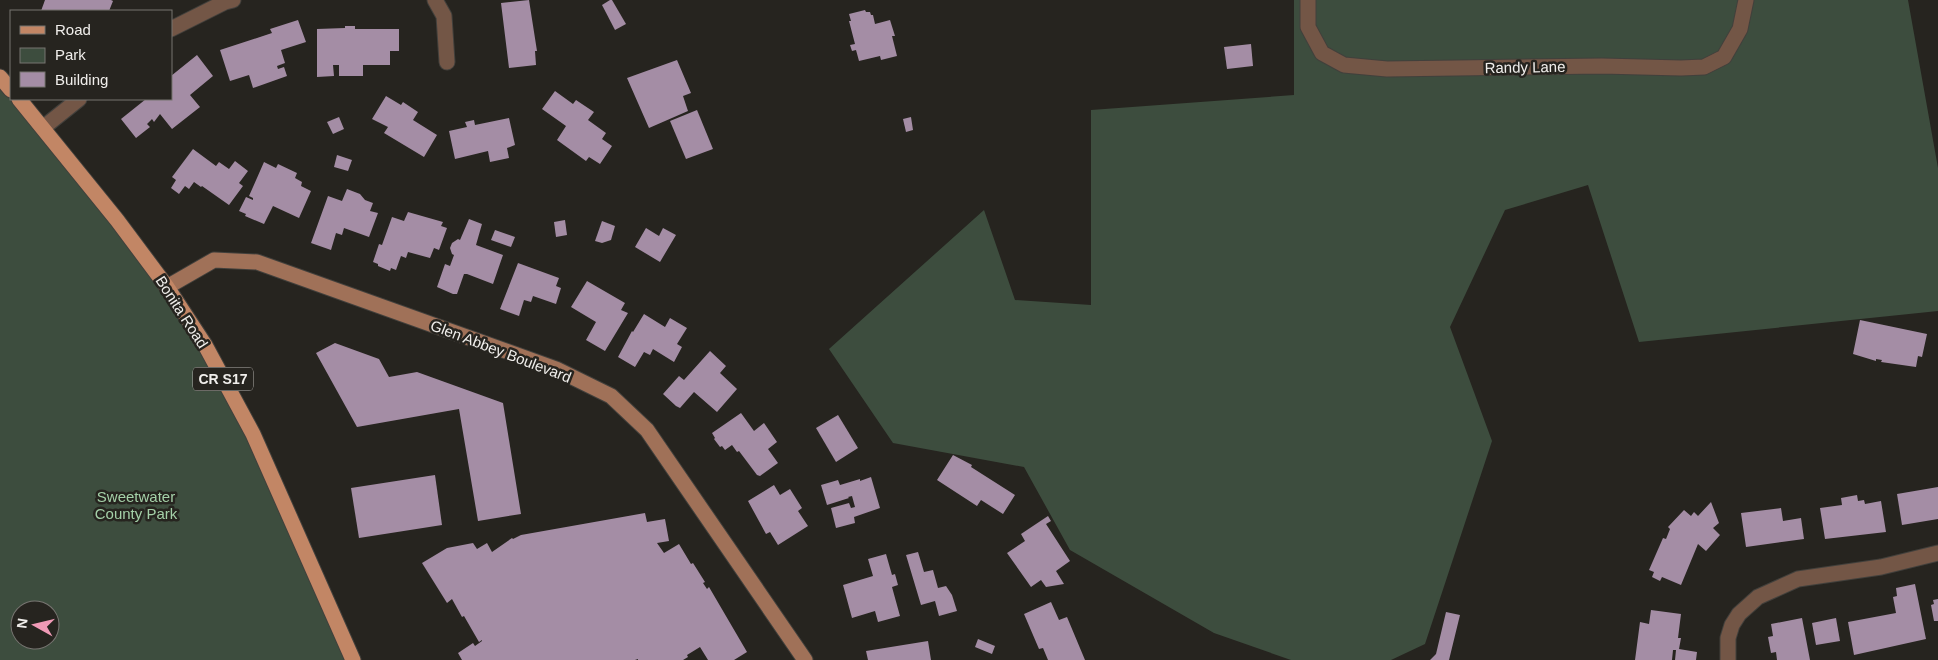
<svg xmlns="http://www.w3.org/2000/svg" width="1938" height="660" viewBox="0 0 1938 660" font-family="Helvetica,sans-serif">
<rect width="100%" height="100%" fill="#26241f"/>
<g fill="#3d4d3e" fill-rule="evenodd">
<path d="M1294 0H1908L1938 168V311L1639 342 1588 185 1505 210 1450 327 1492 441 1425 644 1391 660H1291L1214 633 1070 550 1024 467 893 443 829 349 984 210 1015 300 1091 305V110L1294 95Z"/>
<path d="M0 76 11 90V99H19L200 337 353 660H0ZM20 610H50V640H20Z"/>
</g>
<g fill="#a48da5">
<path d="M45 0H111L113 1 109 11H41Z"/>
<path d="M529 0 537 51H535L536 65 509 68 501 3Z"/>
<path d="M610 0H612L626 24 615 30 602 5Z"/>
<path d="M865 10 866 12H870L871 15H873L875 24 890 20 895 36H892L897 56 881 60 880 56 859 61 856 50 852 51 850 45 855 44 849 21H851L849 14Z"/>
<path d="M298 20 306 42 281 50 285 63 277 66 278 69 284 67 287 76 253 88 249 75 230 81 220 50 272 33 270 29Z"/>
<path d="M345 26H355V29H399V51H390V65H363V76H339V65H333L334 76 317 77V29L345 28Z"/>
<path d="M1251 44 1253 66 1227 69 1224 47Z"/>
<path d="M197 55 213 76 190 95 200 107 172 129 160 114 154 122 152 119 147 124 150 127 136 138 121 119 146 99H171V76Z"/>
<path d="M677 60 691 93 683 96 688 111 649 128 627 78Z"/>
<path d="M555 91 573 104 576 100 594 112 588 120 606 133 602 139 612 146 600 164 589 157 586 161 557 140 566 126 542 109Z"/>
<path d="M386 96 401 105 403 102 418 112 413 120 437 135 424 157 384 133 388 127 372 119Z"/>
<path d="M697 110 713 149 686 159 670 121Z"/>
<path d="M339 117 344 129 333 134 327 122Z"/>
<path d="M911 117 913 130 906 132 903 119Z"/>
<path d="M509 118 515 145 507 148 509 158 490 162 488 151 455 159 449 131 467 127 465 122 474 120 475 125Z"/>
<path d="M193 149 216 166 219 162 229 169 235 161 248 171 239 183 243 186 229 205 202 186 201 187 194 182 189 189 185 186 179 194 171 188 176 180 172 177Z"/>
<path d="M337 155 352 160 348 171 334 167Z"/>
<path d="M264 162 276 168 278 164 297 173 295 178 302 182 301 186 311 191 299 218 273 206 264 224 245 216 246 214 239 211 246 197 253 200V198L249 196Z"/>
<path d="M347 189 360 194 365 200 373 203 370 211 378 213 369 237 344 228 342 235 336 233 331 250 311 243 328 196 342 201Z"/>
<path d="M408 212 443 222 441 226 447 228 439 250 434 248 430 258 408 252 406 258 401 256 396 270 391 268 390 271 378 266V264L373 262 379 244 382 245 392 217 404 221Z"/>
<path d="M469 219 482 224 476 245 503 255 493 284 467 274H464L457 294H453L437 287 445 264 450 266 454 255 452 254 450 248 452 243 458 239 460 240Z"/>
<path d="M565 220 567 235 556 237 554 222Z"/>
<path d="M602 221 615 226 611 240 602 243 595 241Z"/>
<path d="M646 228 659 236 663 228 676 235 660 262 635 247Z"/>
<path d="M495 230 515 237 511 247 491 240Z"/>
<path d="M518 263 559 278 556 286 561 288 556 304 533 296 531 302 524 300 519 316 500 309Z"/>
<path d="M587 281 625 303 621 310 628 313 605 351 586 340 596 322 571 307Z"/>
<path d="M644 314 665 327 670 318 687 328 677 344 682 347 674 362 653 349 650 355 644 352 635 367 618 357 632 331 633 332Z"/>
<path d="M1860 320 1927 334 1922 357 1918 356 1916 367 1881 362 1882 360 1876 359V361L1853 354Z"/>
<path d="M335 343 379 359 389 377 417 372 503 403 521 514 478 521 459 409 357 427 316 353Z"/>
<path d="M710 351 726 366 720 373 737 389 717 412 694 392 680 408 676 406 663 394 679 376 684 380Z"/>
<path d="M741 413 754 431 764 423 777 442 768 449 778 463 760 476 757 475 739 451 737 452 732 445 725 450 722 446 720 447 714 439 715 438 712 433Z"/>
<path d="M838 415 858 448 836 462 816 428Z"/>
<path d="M953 455 972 465 971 467 1015 495 1003 514 981 500 977 506 937 480Z"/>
<path d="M435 475 442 525 359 538 351 488Z"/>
<path d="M871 477 880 508 854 517 855 523 836 528 831 508 849 503 851 508 855 507 852 496 848 497 849 498 827 505 821 485 838 480 840 485 860 479V481Z"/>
<path d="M774 485 780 495 790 489 802 508 798 511 808 526 778 545 770 532 766 534 748 501Z"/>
<path d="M1938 487V519L1902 525 1897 494Z"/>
<path d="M1857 495 1858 501 1864 500 1865 504 1881 501 1886 532 1825 539 1820 508 1842 505 1841 498Z"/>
<path d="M1711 502 1719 523 1713 528 1720 535 1706 551 1698 544 1681 585 1662 577 1660 581 1652 577 1654 572 1649 570 1663 538 1666 539 1670 529 1668 527 1684 510 1691 516 1694 512 1698 516Z"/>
<path d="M1781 508 1783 521 1801 518 1804 539 1746 547 1741 513Z"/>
<path d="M645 513 647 522 665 519 669 541 657 543 664 553 679 544 691 564 693 563 705 582 703 583 707 589 709 587 747 652 734 660H708L700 647 687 655 688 657 683 660H638V659L635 660H462L458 653 473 643 475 646 482 641V640L479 642 464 616 462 617 452 599 447 603 422 563 447 548 473 543 477 549 487 543 492 552 512 538 513 539 521 535Z"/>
<path d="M1048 516 1051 521 1046 524 1070 561 1056 571 1064 584 1046 587 1041 580 1031 587 1007 553 1025 541 1021 534Z"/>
<path d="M918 552 924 572 933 570 938 588 946 586 952 595 957 611 939 616 935 601 921 605 906 555Z"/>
<path d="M886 554 892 575 895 574 898 585 892 587 900 616 878 622 875 611 852 618 843 585 873 576 868 559Z"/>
<path d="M1915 584 1926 639 1854 655 1848 622 1896 613 1893 597 1897 596 1896 588Z"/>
<path d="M1938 599V621H1934L1931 605 1934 604 1933 600Z"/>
<path d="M1051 602 1059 620 1067 617 1085 660H1048L1043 648 1039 649 1024 614Z"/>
<path d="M1651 610 1681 614 1678 638H1681L1679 649 1697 652 1696 660H1675L1676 650H1673L1672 660H1635L1640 622 1649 624Z"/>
<path d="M1446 612 1460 615 1449 660H1430L1436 654Z"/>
<path d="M1802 618 1810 660H1777L1776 652 1771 653 1768 637 1773 636 1771 624Z"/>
<path d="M1836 618 1840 641 1816 645 1812 623Z"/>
<path d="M978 639 995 646 992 654 975 647Z"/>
<path d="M928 641 931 660H868L866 651Z"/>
</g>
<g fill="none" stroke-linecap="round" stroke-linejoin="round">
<g stroke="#42403c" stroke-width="17">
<g id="street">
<path d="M435 0 444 16 447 62"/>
<path d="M1308 0V27L1322 53 1344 65 1387 69 1602 66 1681 68 1704 67 1724 57 1740 29 1746 0"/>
<path d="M171 29 225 2 233 0"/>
<path d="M44 127 79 99"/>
<path d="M1728 660V638L1732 625 1739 614 1758 597 1798 579 1881 567 1938 553"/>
</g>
</g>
<g stroke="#42403c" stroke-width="17">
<path id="secondary" d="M167 287 214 260 257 262 556 369 611 396 647 430 805 660"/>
</g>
<g stroke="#42403c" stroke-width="17">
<g id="primary">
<path d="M0 77 11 90"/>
<path d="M19 99 117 220 167 287 205 345 253 434 353 660"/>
</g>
</g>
<use href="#street" stroke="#735646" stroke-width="15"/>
<use href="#secondary" stroke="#a07158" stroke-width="15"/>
<use href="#primary" stroke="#c28665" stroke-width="15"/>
</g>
<g text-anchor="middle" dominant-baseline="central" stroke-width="5" stroke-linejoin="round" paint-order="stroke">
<rect fill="#26241f" stroke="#b3b1ae" stroke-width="1" x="193" y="367.5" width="60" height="23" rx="4"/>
<g font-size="14" font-weight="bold" fill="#f0eeeb">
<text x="223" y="379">CR S17</text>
</g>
<g font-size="15" fill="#f0eeeb" stroke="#26241f">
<text transform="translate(1525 67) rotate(-1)">Randy Lane</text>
<text transform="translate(182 312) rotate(57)">Bonita Road</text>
<text transform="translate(501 351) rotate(21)">Glen Abbey Boulevard</text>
</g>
<g font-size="15" fill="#a4d0a8" stroke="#26241f">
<text x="136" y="496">Sweetwater<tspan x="136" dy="17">County Park</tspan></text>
</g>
</g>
<rect x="10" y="10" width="162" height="90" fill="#26241f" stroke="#777571"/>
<rect x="20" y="26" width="25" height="8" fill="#c28665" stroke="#777571"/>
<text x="55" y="35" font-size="15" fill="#f0eeeb">Road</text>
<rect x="20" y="48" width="25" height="15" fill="#3d4d3e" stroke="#777571"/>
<text x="55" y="60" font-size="15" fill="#f0eeeb">Park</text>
<rect x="20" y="72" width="25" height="15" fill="#a48da5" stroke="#777571"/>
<text x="55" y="85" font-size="15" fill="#f0eeeb">Building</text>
<g transform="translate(35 625) rotate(278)"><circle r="24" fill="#26241f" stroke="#777571"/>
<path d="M0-4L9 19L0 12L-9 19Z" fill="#f09ab6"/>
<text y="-8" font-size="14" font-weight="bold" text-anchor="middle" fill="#f0eeeb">N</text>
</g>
</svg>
